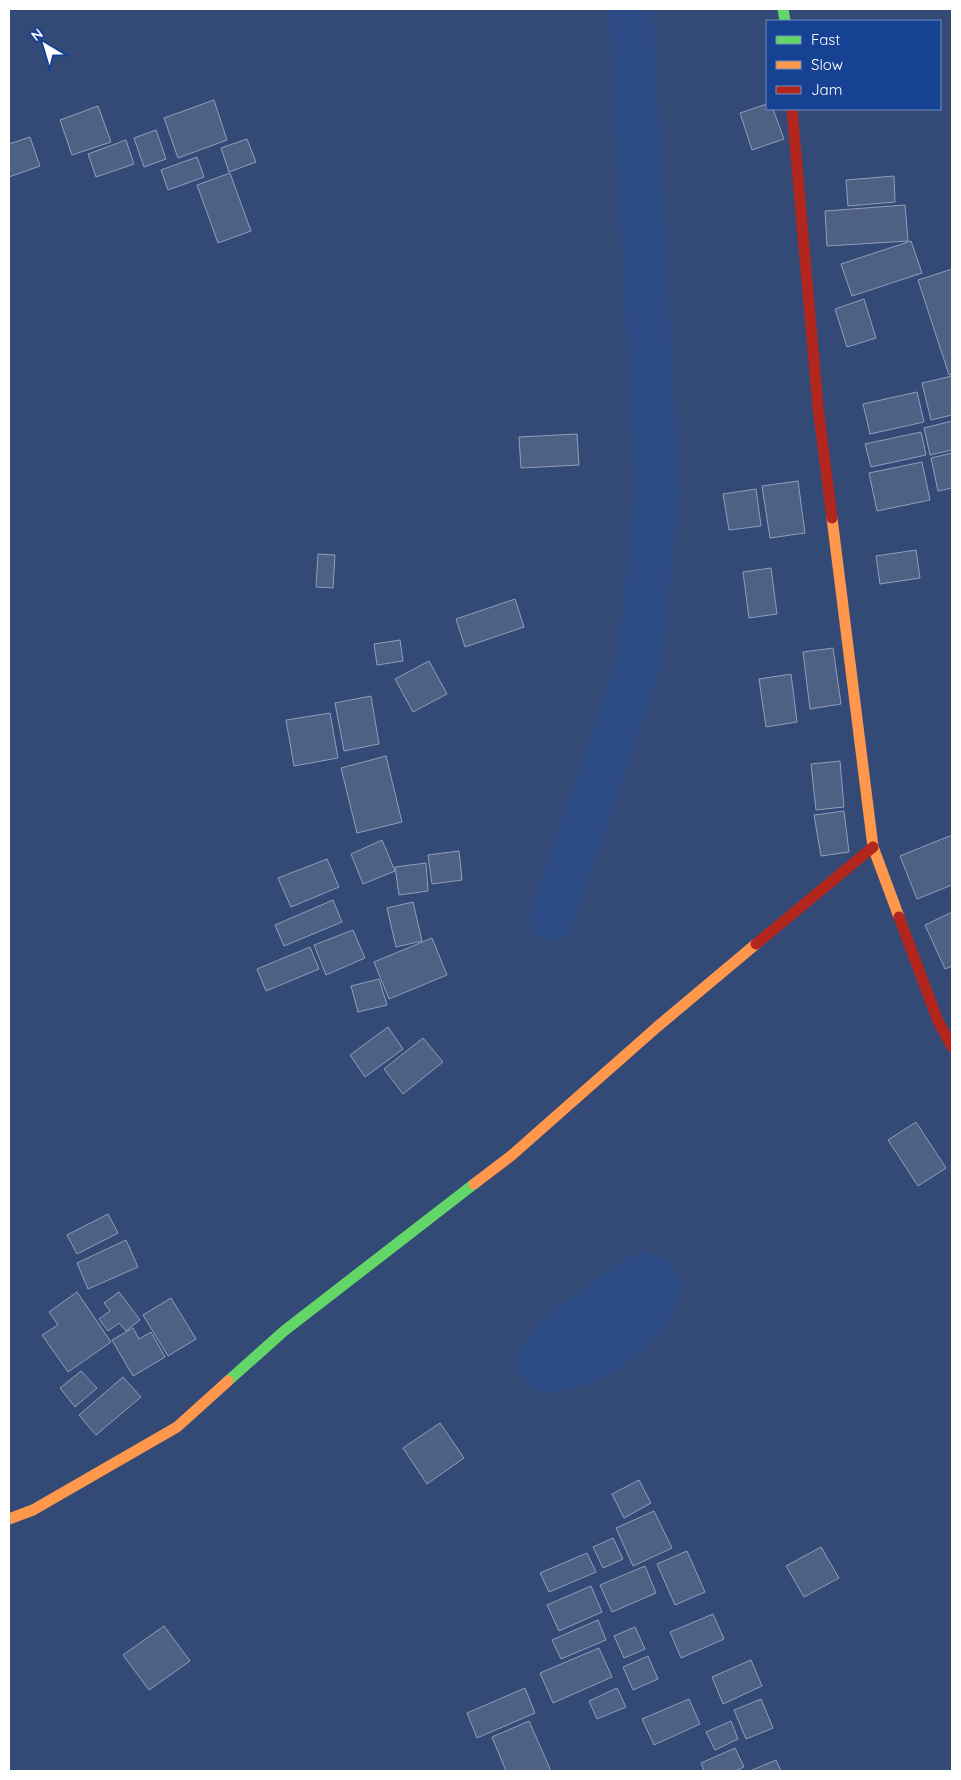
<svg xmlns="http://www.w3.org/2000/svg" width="961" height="1780" viewBox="0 0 961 1780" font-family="Quicksand,sans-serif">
<rect width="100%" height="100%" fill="#334a77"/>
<path fill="#2d4c86" d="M643 1251 668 1261 681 1281 677 1303 665 1325 646 1348 618 1370 586 1385 555 1393 535 1390 518 1373 519 1349 545 1317 619 1262Z"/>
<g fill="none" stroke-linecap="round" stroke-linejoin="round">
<path stroke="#2d4c86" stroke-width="44" d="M552 918 639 663 657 493 631 9"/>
</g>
<g fill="#4e6185" stroke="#909eb8">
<path d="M214 100 227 140 178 158 164 118Z"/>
<path d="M767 104V109H773L784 139 752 150 740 113Z"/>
<path d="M98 106 111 142 72 155 60 120Z"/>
<path d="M156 130 166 159 144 167 134 138Z"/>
<path d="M30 137 40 166 9 177V144Z"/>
<path d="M247 139 256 162 229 172 221 148Z"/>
<path d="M126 140 134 164 96 177 88 154Z"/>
<path d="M197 157 204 177 168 190 161 170Z"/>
<path d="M230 173 251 231 218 243 197 185Z"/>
<path d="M894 176 895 202 848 206 846 180Z"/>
<path d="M905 205 908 241 827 246 825 211Z"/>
<path d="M911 241 922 273 852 296 841 264Z"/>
<path d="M952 269V374L949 375 918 280Z"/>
<path d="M864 299 876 338 847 347 835 309Z"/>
<path d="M952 376V415L931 420 922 383Z"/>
<path d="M917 392 924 422 870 434 863 404Z"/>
<path d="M952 421V450L930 455 924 428Z"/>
<path d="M921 432 926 455 871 467 865 444Z"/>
<path d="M577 434 579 465 521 468 519 437Z"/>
<path d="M952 453V488L938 491 931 458Z"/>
<path d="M922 462 930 500 877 511 869 473Z"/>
<path d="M798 481 805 533 770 538 762 486Z"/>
<path d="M756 489 761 526 729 530 723 494Z"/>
<path d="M916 550 920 578 880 584 876 556Z"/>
<path d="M318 554 335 555 333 588 316 587Z"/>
<path d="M771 568 777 614 749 618 743 572Z"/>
<path d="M515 599 524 627 465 647 456 619Z"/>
<path d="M400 640 403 661 377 665 374 644Z"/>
<path d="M833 648 841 704 810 709 803 652Z"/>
<path d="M429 661 447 694 413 712 395 679Z"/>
<path d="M791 674 797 722 766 727 759 679Z"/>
<path d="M371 696 379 744 344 751 335 703Z"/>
<path d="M330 713 338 758 294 766 286 720Z"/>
<path d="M386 756 402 822 357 833 341 768Z"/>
<path d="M840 761 844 807 816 810 811 764Z"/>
<path d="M844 811 849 852 821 856 814 815Z"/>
<path d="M952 835V885L917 899 900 856Z"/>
<path d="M382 840 395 871 363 884 351 854Z"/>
<path d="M459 851 462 880 432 884 428 855Z"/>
<path d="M327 859 339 887 291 907 278 878Z"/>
<path d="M426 863 428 891 399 895 395 867Z"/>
<path d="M333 900 342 922 284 946 275 925Z"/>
<path d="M413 902 422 941 396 947 387 908Z"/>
<path d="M952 912V966L945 969 925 925Z"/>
<path d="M353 930 365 958 326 975 314 945Z"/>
<path d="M432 938 447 975 389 999 374 962Z"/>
<path d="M310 947 319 969 266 991 257 969Z"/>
<path d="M379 979 387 1005 358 1012 351 986Z"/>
<path d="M388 1027 403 1049 365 1077 350 1055Z"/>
<path d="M423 1038 443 1062 403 1094 384 1069Z"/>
<path d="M916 1122 946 1168 918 1186 888 1140Z"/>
<path d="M108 1214 118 1233 77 1254 67 1235Z"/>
<path d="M126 1240 138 1267 88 1289 77 1263Z"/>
<path d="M77 1292 111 1342 68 1372 42 1335 58 1325 49 1312Z"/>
<path d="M119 1292 140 1320 126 1331 119 1323 108 1331 99 1319 110 1311 104 1303Z"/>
<path d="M171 1298 196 1339 168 1356 143 1315Z"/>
<path d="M133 1328 139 1339 151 1332 165 1357 133 1376 112 1340Z"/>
<path d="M81 1371 97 1388 75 1407 60 1388Z"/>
<path d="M123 1377 141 1397 96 1435 79 1415Z"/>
<path d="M440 1423 464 1458 427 1484 403 1448Z"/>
<path d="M639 1480 651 1503 624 1518 612 1494Z"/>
<path d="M654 1511 672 1548 633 1566 616 1528Z"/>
<path d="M613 1538 623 1559 603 1568 593 1547Z"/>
<path d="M821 1547 839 1578 804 1597 786 1566Z"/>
<path d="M687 1551 705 1592 675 1605 657 1564Z"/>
<path d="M587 1553 596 1572 549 1592 540 1573Z"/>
<path d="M645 1566 656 1593 612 1612 600 1585Z"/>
<path d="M591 1586 602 1612 559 1631 547 1605Z"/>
<path d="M713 1614 724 1639 681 1658 670 1632Z"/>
<path d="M598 1620 606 1640 561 1659 552 1640Z"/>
<path d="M164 1626 190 1661 149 1690 123 1655Z"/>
<path d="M635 1627 645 1649 624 1658 614 1636Z"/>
<path d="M599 1648 612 1677 553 1703 540 1673Z"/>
<path d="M648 1656 658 1679 633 1690 623 1667Z"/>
<path d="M751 1660 762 1686 723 1704 712 1677Z"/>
<path d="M525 1688 535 1713 477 1738 467 1713Z"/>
<path d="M617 1688 626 1707 597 1719 589 1701Z"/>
<path d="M689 1699 700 1724 654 1745 642 1719Z"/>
<path d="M761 1699 773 1728 746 1739 734 1710Z"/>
<path d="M529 1721 551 1771H506L492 1737Z"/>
<path d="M731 1721 738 1739 715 1750 706 1732Z"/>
<path d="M735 1748 744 1767 735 1771H704L701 1763Z"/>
<path d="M776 1760 781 1771H750Z"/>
</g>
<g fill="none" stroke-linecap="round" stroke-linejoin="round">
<g stroke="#63d668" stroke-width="11">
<path d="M783 9 785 21"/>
<path d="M228 1381 284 1331 474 1184"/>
</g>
<g stroke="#ff974d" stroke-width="11">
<path d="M832 518 873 847 899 917"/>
<path d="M474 1184 512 1155 657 1027 756 944"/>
<path d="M9 1519 33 1510 177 1427 228 1381"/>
</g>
<g stroke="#b3261e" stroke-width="11">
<path d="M792 109 818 407 832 518"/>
<path d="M899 917 938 1021 952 1047"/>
<path d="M756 944 873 847"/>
</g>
</g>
<rect width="961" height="1780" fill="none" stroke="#ffffff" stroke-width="20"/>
<rect x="766" y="20" width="175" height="90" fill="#174293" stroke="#748ebe"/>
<rect x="776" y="36" width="25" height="8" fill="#63d668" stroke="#748ebe"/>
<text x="811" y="45" font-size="15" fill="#ffffff">Fast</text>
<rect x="776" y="61" width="25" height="8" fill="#ff974d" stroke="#748ebe"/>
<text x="811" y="70" font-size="15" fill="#ffffff">Slow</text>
<rect x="776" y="86" width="25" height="8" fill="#b3261e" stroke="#748ebe"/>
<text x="811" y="95" font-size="15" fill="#ffffff">Jam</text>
<g transform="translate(45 45) rotate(322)" stroke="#174293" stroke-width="4" paint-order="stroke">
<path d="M0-4L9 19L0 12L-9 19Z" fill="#ffffff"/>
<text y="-8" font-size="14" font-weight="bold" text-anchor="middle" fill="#ffffff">N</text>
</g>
</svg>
